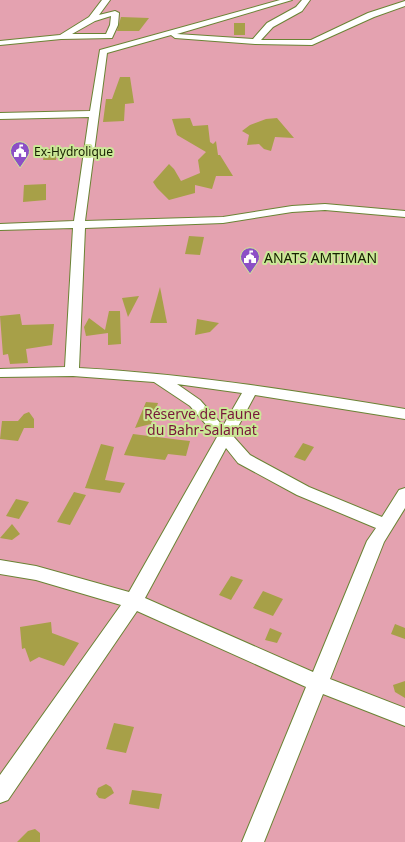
<svg xmlns="http://www.w3.org/2000/svg" width="405" height="842" viewBox="0 0 405 842" font-family="'Noto Sans',sans-serif">
<rect width="100%" height="100%" fill="#cbe897"/>
<rect fill="#e4a2b0" x="0" y="0" width="405" height="842"/>
<g fill="#a7a048">
<path d="M121 17 149 18 139 31H117Z"/>
<rect x="234" y="23" width="11" height="12"/>
<path d="M120 77H130L134 103 125 104 124 121 103 122 106 99H112Z"/>
<path d="M190 118 193 126 208 125 210 142 213 144 216 141 218 155H220L233 176H216L212 189 195 185V193L169 200 157 188 153 182 169 164 174 169 181 181 200 173 198 160 206 152 177 135 172 119Z"/>
<path d="M277 118 294 138 275 137 271 151 264 149 259 144 247 145 249 135 242 131 250 125 266 119Z"/>
<path d="M45 149H58L56 160H43Z"/>
<path d="M46 184V200L23 202 24 185Z"/>
<path d="M189 236 204 237 200 255 185 254Z"/>
<path d="M160 287 167 323H150Z"/>
<path d="M139 296 128 317 122 298Z"/>
<path d="M109 311H120L121 344 108 345V333L86 336 84 327 89 318 105 330Z"/>
<path d="M20 314 22 325 54 324 52 345 26 349 28 363 10 364 8 354 3 355 0 316Z"/>
<path d="M197 319 219 323 210 332 195 335Z"/>
<path d="M146 402 158 403 151 424 135 428Z"/>
<path d="M29 412 34 419V428H24L18 441 0 439 2 421H18L24 414Z"/>
<path d="M133 434 181 440 190 441 186 456 168 454 165 460 124 455Z"/>
<path d="M303 443 314 447 305 461 294 457Z"/>
<path d="M101 444 114 447 105 480 125 483 120 493 85 488Z"/>
<path d="M74 492 86 495 70 525 57 522Z"/>
<path d="M16 499 29 502 19 519 6 516Z"/>
<path d="M12 524 20 534 12 540 0 538Z"/>
<path d="M231 576 243 580 231 600 219 595Z"/>
<path d="M263 591 283 599 273 616 253 608Z"/>
<path d="M51 622 52 633 79 643 64 666 39 657 30 662 25 648 22 649 20 627Z"/>
<path d="M395 624 405 628V639L391 634Z"/>
<path d="M270 628 282 633 277 643 265 640Z"/>
<path d="M405 681V698L395 692 393 685Z"/>
<path d="M114 723 134 727 126 753 106 749Z"/>
<path d="M106 784 111 787 114 793 105 799 99 798 96 794 98 788Z"/>
<path d="M132 790 162 794 159 809 129 804Z"/>
<path d="M35 829 40 833V842H17L28 831Z"/>
</g>
<g fill="none" stroke-linecap="round" stroke-linejoin="round">
<g stroke="#6a8334" stroke-width="2">
<g id="street">
<path d="M102 0H110L99 15 115 11 119 13 118 25 112 38 61 39 0 45V41L60 35 89 17ZM111 16 110 25 106 34H72L95 21Z"/>
<path d="M280 0H292L177 34 253 39 267 23 296 7 302 0H310L302 11 273 27 261 40H311L368 13 405 1V6L374 17 312 45 255 44 175 38 171 35 107 53 85 221 223 217 292 206 325 204 405 211V217L325 210 292 212 223 223 85 228 79 368C189 374 297 391 405 409V419L255 395 233 436 250 455 309 487 382 517 399 490 405 488V508L384 542 330 679 405 708V726L323 694 264 842H242L306 687 137 611 8 800 0 803V775L121 605 36 580 0 574V560L36 566 129 592 217 437 190 406 154 382 73 376 0 377V369L65 367 73 228 0 230V224L74 221 89 117 0 119V113L90 111 100 50ZM177 384 242 393 223 426 200 400ZM226 448 238 463 297 495 376 528 367 541 313 672 145 598Z"/>
</g>
</g>
<use href="#street" fill="#fff" fill-rule="evenodd"/>
</g>
<defs>
<g id="civic-pin" transform="scale(1)"><path d="M0 17L-7.5 6A9.5 9.5 0 1 1 7.5 6Z" fill="#8c4fc6" stroke="#cbe897"/><path d="M-.6-6.5H3V-4.5H.6V-3L4-1V1h2V6H-6V1h2V-1L-.6-3ZM-1.2 2.5V6h2.4V2.5Z" fill="#fff"/></g>
</defs>
<g fill-rule="evenodd">
<use href="#civic-pin" x="20" y="151"/>
<use href="#civic-pin" x="250" y="257"/>
</g>
<g text-anchor="middle" dominant-baseline="central" stroke-width="4" stroke-linejoin="round" paint-order="stroke">
<g font-size="12" fill="#172101" stroke="#cbe897" text-anchor="start">
<text x="34" y="151">Ex-Hydrolique</text>
</g>
<g font-size="14" fill="#172101" stroke="#cbe897" text-anchor="start">
<text x="264" y="257">ANATS AMTIMAN</text>
</g>
<g font-size="14" fill="#78173a" stroke="#cbe897">
<text x="202" y="413">Réserve de Faune<tspan x="202" dy="16">du Bahr-Salamat</tspan></text>
</g>
</g>
</svg>
